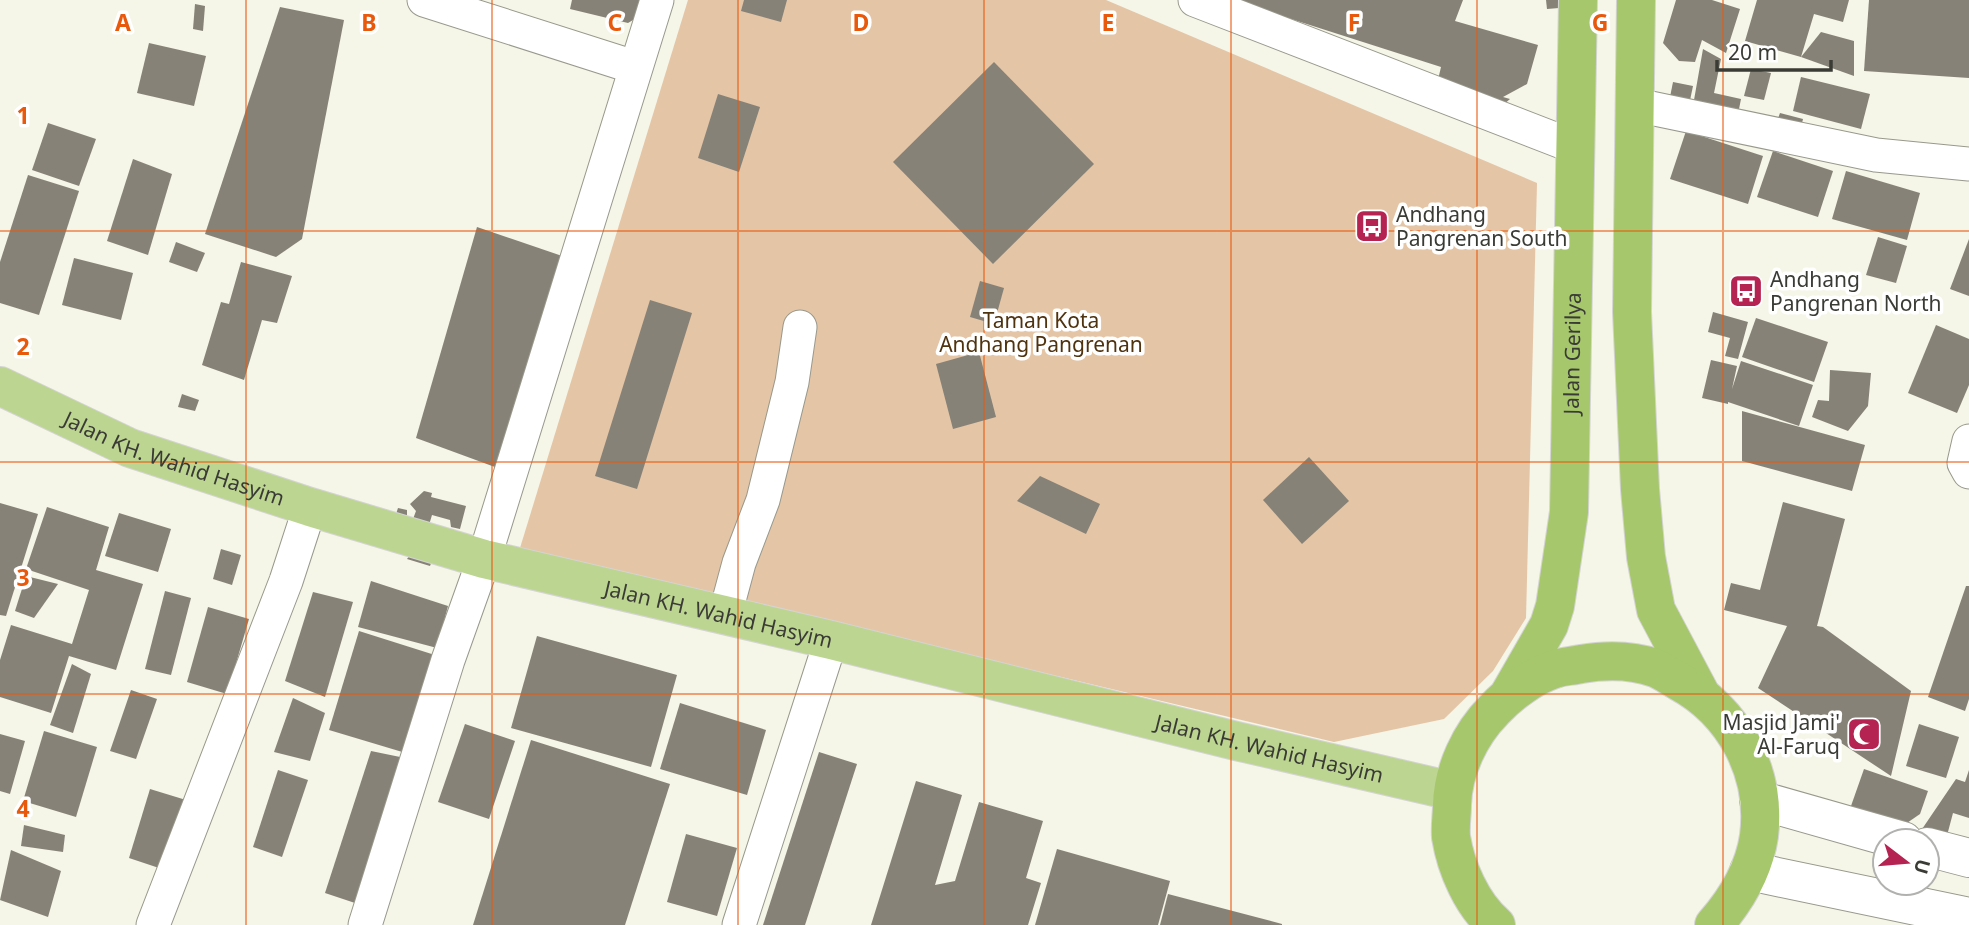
<svg xmlns="http://www.w3.org/2000/svg" width="1969" height="925" viewBox="0 0 1969 925" font-family="'Noto Sans',sans-serif">
<rect width="100%" height="100%" fill="#f5f5e8"/>
<path fill="#e4c5a6" d="M688 0H1106L1537 183 1526 618 1493 671 1444 719 1334 742 520 548Z"/>
<g fill="#868277">
<path d="M572 0H647L643 14 628 23 570 9Z"/>
<path d="M744 0H787L781 22 741 11Z"/>
<path d="M1232 0H1463L1455 21 1538 45 1527 84 1503 97 1510 99 1496 111 1437 84 1441 67Z"/>
<path d="M1546 0H1559V8L1547 9Z"/>
<path d="M1676 0H1712L1740 9 1726 53 1702 40 1695 62 1679 61 1663 43Z"/>
<path d="M1757 0H1849L1843 22 1814 14 1801 57 1745 41Z"/>
<path d="M1869 0H1969V78L1864 71Z"/>
<path d="M195 4 205 6 203 31 193 29Z"/>
<path d="M280 7 344 20 302 239 276 257 205 234Z"/>
<path d="M1821 32 1854 41V76L1801 57Z"/>
<path d="M149 43 206 56 194 106 137 93Z"/>
<path d="M1703 49 1721 59 1714 93 1741 99 1738 114 1694 100Z"/>
<path d="M994 62 1094 164 993 264 893 162Z"/>
<path d="M1751 69 1771 73 1764 100 1744 96Z"/>
<path d="M1801 77 1870 94 1861 129 1793 111Z"/>
<path d="M1673 82 1693 86 1689 105 1669 102Z"/>
<path d="M718 94 760 107 739 172 698 158Z"/>
<path d="M1780 113 1803 119 1800 131 1776 124Z"/>
<path d="M48 123 96 139 79 186 32 170Z"/>
<path d="M1686 131 1763 156 1748 204 1670 179Z"/>
<path d="M1773 151 1833 171 1818 217 1757 197Z"/>
<path d="M133 159 172 174 148 255 107 241Z"/>
<path d="M1846 171 1920 193 1907 240 1832 219Z"/>
<path d="M28 175 79 191 39 315 0 303V262Z"/>
<path d="M477 227 568 258 503 470 416 438Z"/>
<path d="M1878 237 1907 246 1896 283 1866 275Z"/>
<path d="M1969 239V296L1950 289Z"/>
<path d="M176 242 205 253 197 272 169 262Z"/>
<path d="M74 258 133 273 121 320 62 305Z"/>
<path d="M241 262 292 276 277 323 262 320 244 380 202 365 221 302 229 304Z"/>
<path d="M980 281 1004 288 994 324 970 317Z"/>
<path d="M650 300 692 313 637 489 595 476Z"/>
<path d="M1713 312 1748 322 1738 359 1725 356 1730 338 1708 332Z"/>
<path d="M1756 318 1828 342 1814 382 1742 357Z"/>
<path d="M1936 325 1969 339V385L1957 413 1908 393Z"/>
<path d="M979 352 996 417 953 429 936 364Z"/>
<path d="M1711 360 1737 366 1732 389 1741 361 1813 385 1799 426 1728 402V404L1702 398Z"/>
<path d="M1830 370 1871 373 1868 406 1848 431 1812 417 1818 400 1829 401Z"/>
<path d="M182 394 199 400 195 411 178 407Z"/>
<path d="M1742 411 1865 445 1852 491 1742 461Z"/>
<path d="M1309 457 1349 501 1302 544 1263 500Z"/>
<path d="M1040 476 1100 504 1086 534 1017 501Z"/>
<path d="M424 491 432 493 431 497 466 506 460 529 451 527 450 520 432 515 426 535 395 517 398 508 407 510V517L413 519 416 511 410 504Z"/>
<path d="M1783 502 1845 519 1817 626 1823 627 1911 691 1891 776 1758 688 1787 626 1724 610 1731 583 1760 590Z"/>
<path d="M0 503 38 514 6 616 0 615Z"/>
<path d="M47 507 109 527 96 570 143 584 116 670 69 656 51 713 0 697V660L11 625 72 644 89 590 26 569Z"/>
<path d="M119 513 171 529 158 572 105 556Z"/>
<path d="M221 549 241 555 232 585 213 579Z"/>
<path d="M414 550 434 556 430 566 407 559Z"/>
<path d="M26 576 58 584 34 618 15 611Z"/>
<path d="M371 581 448 606 437 648 358 627Z"/>
<path d="M1966 586H1969V699L1965 711 1928 697Z"/>
<path d="M165 591 191 598 171 675 145 669Z"/>
<path d="M313 592 353 602 325 697 285 681Z"/>
<path d="M208 607 249 619 227 694 187 682Z"/>
<path d="M359 631 438 656 409 754 329 730Z"/>
<path d="M537 636 677 675 651 767 511 728Z"/>
<path d="M72 664 91 674 73 733 50 725Z"/>
<path d="M131 690 157 699 136 759 110 751Z"/>
<path d="M293 698 325 713 310 761 274 752Z"/>
<path d="M680 703 766 730 747 795 660 769Z"/>
<path d="M465 724 515 741 489 819 438 802Z"/>
<path d="M1919 724 1959 737 1946 778 1906 766Z"/>
<path d="M44 731 97 747 76 817 23 801Z"/>
<path d="M0 734 25 741 10 794 0 791Z"/>
<path d="M531 740 670 784 625 925H473Z"/>
<path d="M371 751 405 758 361 905 325 893Z"/>
<path d="M819 752 857 764 805 925H763Z"/>
<path d="M1864 769 1928 791 1920 814 1904 825 1851 806Z"/>
<path d="M278 770 308 780 282 857 253 847Z"/>
<path d="M1969 770V818L1953 813 1945 843 1918 835 1956 779 1965 782Z"/>
<path d="M916 781 962 795 935 885 955 881 979 802 1043 821 1026 878 1041 883 1028 925H871Z"/>
<path d="M150 789 186 800 165 870 129 858Z"/>
<path d="M24 825 65 835 63 852 21 846Z"/>
<path d="M686 834 737 848 717 916 667 902Z"/>
<path d="M1057 849 1170 881 1158 925H1035Z"/>
<path d="M11 850 61 871 48 917 0 900Z"/>
<path d="M1168 894 1282 924V925H1160Z"/>
</g>
<g fill="none" stroke-linecap="round" stroke-linejoin="round">
<g stroke="#98988c" stroke-width="35">
<g id="minor">
<path d="M424 0 634 67"/>
<path d="M1195 0 1575 147"/>
<path d="M1636 105 1876 155 1969 164"/>
<path d="M1969 441 1964 463 1969 472"/>
<path d="M725 615 739 563 763 500 792 382 800 327"/>
<path d="M153 925 286 581 310 507"/>
<path d="M365 925 448 660 484 559 657 0"/>
<path d="M739 925 831 640"/>
</g>
</g>
<g stroke="#98988c" stroke-width="40">
<g id="tertiary">
<path d="M1759 800 1903 841"/>
<path d="M1927 847 1969 858"/>
<path d="M1749 871 1969 917"/>
</g>
</g>
<g stroke="#d4d4d3" stroke-width="40">
<g id="primary">
<path id="s1" d="M0 386 130 448 310 507 484 559 831 640 1236 741 1452 791"/>
</g>
</g>
<g stroke="#d4d4d3" stroke-width="40">
<g id="trunk">
<path d="M1636 0 1632 312 1640 489 1646 557 1656 610 1700 693"/>
<path id="s2" d="M1510 693 1549 625 1555 606 1569 512 1578 0"/>
<path d="M1496 925C1472 905 1456 868 1451 837 1450 826 1452 815 1452 805 1453 770 1470 734 1494 710 1510 693 1533 676 1555 669 1563 666 1573 666 1581 664 1605 660 1632 660 1655 668 1663 671 1671 677 1678 681 1734 711 1767 772 1759 836 1754 870 1736 900 1714 925"/>
</g>
</g>
<use href="#minor" stroke="#fff" stroke-width="33"/>
<use href="#tertiary" stroke="#fff" stroke-width="38"/>
<use href="#primary" stroke="#bcd591" stroke-width="38"/>
<use href="#trunk" stroke="#a6c76c" stroke-width="38"/>
</g>
<path fill="none" stroke="#e8590c" stroke-width="2" stroke-opacity="0.55" d="M246 0V925M492 0V925M738 0V925M984 0V925M1231 0V925M1477 0V925M1723 0V925M0 231H1969M0 462H1969M0 694H1969"/>
<defs>
<g id="bus-square" transform="scale(1.75)"><rect x="-9" y="-9" width="18" height="18" rx="4" fill="#b42352" stroke="#fff"/><path d="M-5-6H5V4H4V6H2V4H-2V6H-4V4H-5ZM-3.5-4V0h7V-4ZM-3.5 1.2v1.5H-2V1.2ZM2 1.2v1.5H3.5V1.2Z" fill="#fff"/></g>
<g id="mosque-square" transform="scale(1.75)"><rect x="-9" y="-9" width="18" height="18" rx="4" fill="#b42352" stroke="#fff"/><path d="M3.5-4.9A6 6 0 1 0 3.5 4.9A5 5 0 1 1 3.5-4.9Z" fill="#fff"/></g>
</defs>
<g fill-rule="evenodd">
<use href="#bus-square" x="1372" y="226"/>
<use href="#bus-square" x="1746" y="291"/>
<use href="#mosque-square" x="1864" y="734"/>
</g>
<g text-anchor="middle" dominant-baseline="central" stroke-width="7" stroke-linejoin="round" paint-order="stroke">
<g font-size="21" fill="#3b3b36" stroke="#fff" text-anchor="start">
<text x="1396" y="214">Andhang<tspan x="1396" dy="24">Pangrenan South</tspan></text>
<text x="1770" y="279">Andhang<tspan x="1770" dy="24">Pangrenan North</tspan></text>
<text x="1840" y="722" text-anchor="end">Masjid Jami'<tspan x="1840" dy="24">Al-Faruq</tspan></text>
</g>
<g font-size="21" fill="#4f320e" stroke="#fff">
<text x="1041" y="320">Taman Kota<tspan x="1041" dy="24">Andhang Pangrenan</tspan></text>
</g>
<g font-size="21" fill="#3b3b36" stroke="#fff">
<text stroke="none"><textPath href="#s2" startOffset="352">Jalan Gerilya</textPath></text>
<text stroke="none"><textPath href="#s1" startOffset="189">Jalan KH. Wahid Hasyim</textPath></text>
<text stroke="none"><textPath href="#s1" startOffset="756">Jalan KH. Wahid Hasyim</textPath></text>
<text stroke="none"><textPath href="#s1" startOffset="1323">Jalan KH. Wahid Hasyim</textPath></text>
</g>
</g>
<g font-size="23" text-anchor="middle" font-weight="bold" fill="#e8590c" stroke="#fff" stroke-width="7" stroke-linejoin="round" paint-order="stroke">
<text x="123" y="31">A</text>
<text x="369" y="31">B</text>
<text x="615" y="31">C</text>
<text x="861" y="31">D</text>
<text x="1108" y="31">E</text>
<text x="1354" y="31">F</text>
<text x="1600" y="31">G</text>
<text x="23" y="124">1</text>
<text x="23" y="355">2</text>
<text x="23" y="586">3</text>
<text x="23" y="817">4</text>
</g>
<g transform="translate(1906 862) rotate(106)"><circle r="33" fill="#ffffff" stroke="#b1b1af" stroke-width="2"/>
<path d="M0-5L12 26L0 18L-12 26Z" fill="#b42352"/>
<text y="-10" font-size="19" font-weight="bold" text-anchor="middle" fill="#3b3b36">U</text>
</g>
<path d="M1717 60v10h114v-10" fill="none" stroke="#3b3b36" stroke-width="3.5"/>
<text x="1728" y="60" font-size="21" fill="#3b3b36" stroke="#ffffff" stroke-width="5" paint-order="stroke">20 m</text>
</svg>
